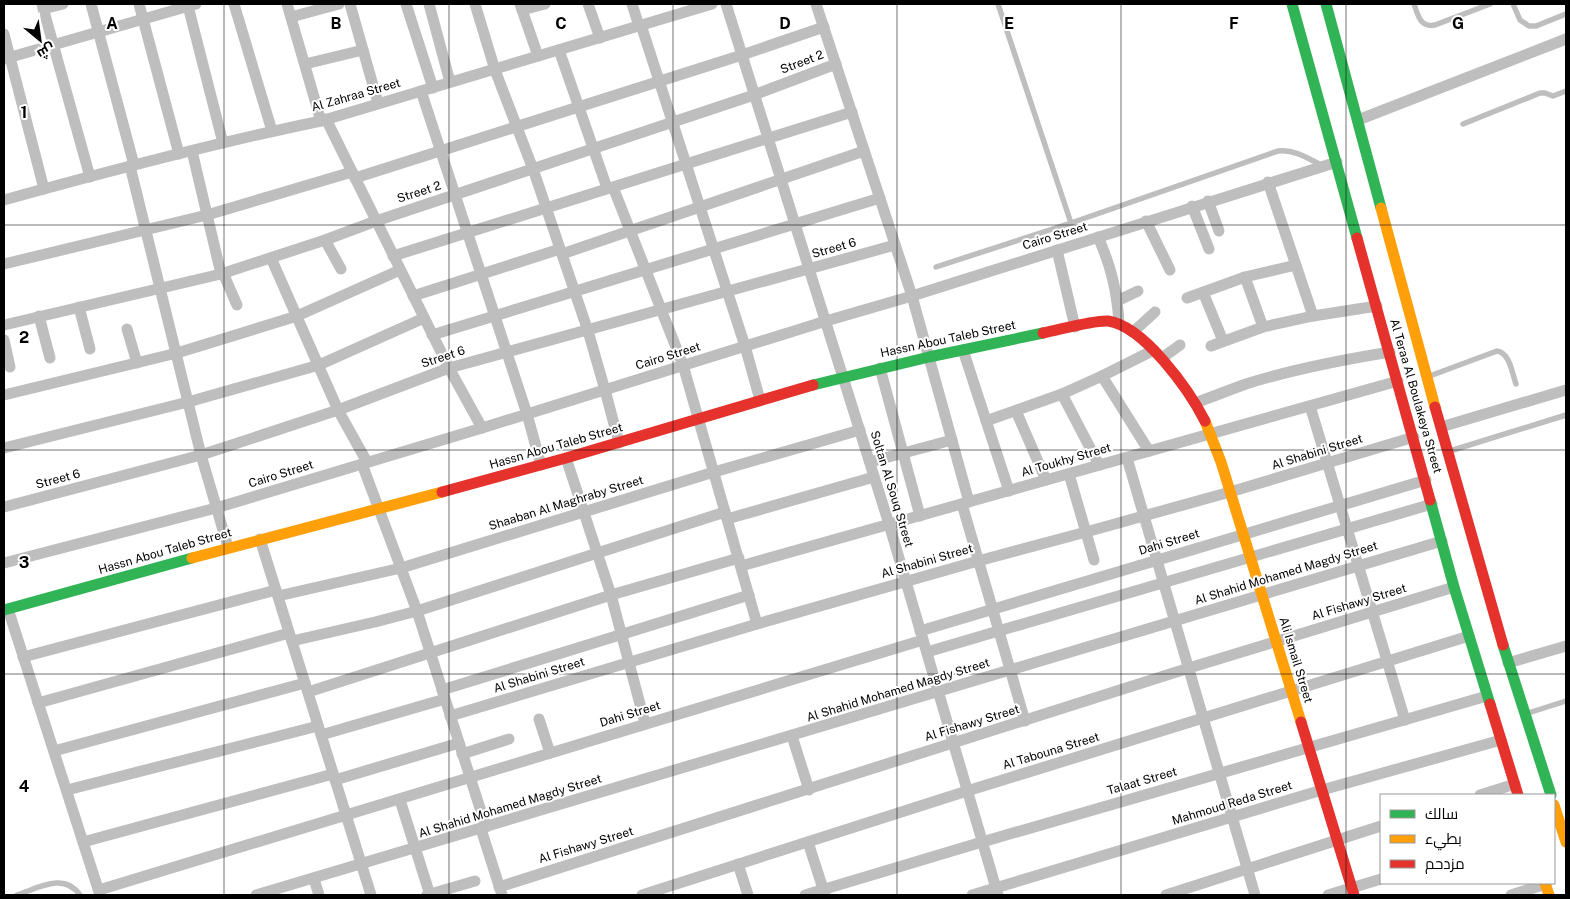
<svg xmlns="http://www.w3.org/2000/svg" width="1570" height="899" viewBox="0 0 1570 899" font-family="'Public Sans',Cairo,sans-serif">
<rect width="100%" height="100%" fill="#fff"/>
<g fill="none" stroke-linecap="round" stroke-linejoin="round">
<g stroke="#bebebe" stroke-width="5.5">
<path d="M998 4 1071 223"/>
<path d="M1414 4C1418 15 1420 28 1435 25L1490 4"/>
<path d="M1513 4 1520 20 1529 26H1536L1566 14"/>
<path d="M1463 124 1540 93H1545L1553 96 1566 91"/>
<path d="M936 267 1071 223 1278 151C1295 149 1309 159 1323 166"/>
<path d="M1427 377 1497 351C1510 353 1512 373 1516 384"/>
<path d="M1450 451 1566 415"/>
<path d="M1525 714 1566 701"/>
<path d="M17 895C38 888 64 872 80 895"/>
</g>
<g stroke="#bebebe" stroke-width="11">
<path d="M42 4 90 177"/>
<path d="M91 4 134 165"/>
<path d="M139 4 179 154"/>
<path d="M234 4 272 131"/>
<path d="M287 4 321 121"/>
<path d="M350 4 378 103"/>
<path d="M406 4 433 88"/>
<path d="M429 4 450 82"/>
<path d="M475 4 495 70 533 169 588 331 605 390 619 443"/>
<path d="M520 4 538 56"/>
<path d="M588 4 600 38"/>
<path d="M632 4 639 26"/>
<path d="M726 4 889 524 998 895"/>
<path d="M816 4 912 296 969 502"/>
<path d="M188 6 223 143"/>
<path d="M43 9 63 4"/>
<path d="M522 10 545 4"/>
<path d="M291 17 339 4"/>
<path d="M641 25 745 346 760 400"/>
<path d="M4 34 44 189"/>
<path d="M559 50 607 188"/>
<path d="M4 59 196 4"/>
<path d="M305 64 363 50"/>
<path d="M421 91 527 414 541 465"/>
<path d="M326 119 449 368 482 428"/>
<path d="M1358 120 1566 39"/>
<path d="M192 151 221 274"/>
<path d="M130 166 201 455 228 547"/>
<path d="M355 178 742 55 824 27"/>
<path d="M1268 182 1313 316"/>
<path d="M613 187 683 365 757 624"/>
<path d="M4 200C109 171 214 143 321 121L712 4"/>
<path d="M1208 201 1219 231"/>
<path d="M1192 206 1209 249"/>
<path d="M1146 221 1170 270"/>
<path d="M1098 237C1111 266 1117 291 1119 323"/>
<path d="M325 240 341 269"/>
<path d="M1057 250 1075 327"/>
<path d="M562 254 864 151"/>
<path d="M393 256 852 112"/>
<path d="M271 258 338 410 367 462"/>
<path d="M4 264 207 215 352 172"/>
<path d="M223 273 237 305"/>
<path d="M1245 277 1263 327"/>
<path d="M1203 292 1223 341"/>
<path d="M413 296 560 249"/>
<path d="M1187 298 1245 277 1296 265"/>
<path d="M1117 301 1138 291"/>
<path d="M79 307 90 349"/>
<path d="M39 316 50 358"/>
<path d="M4 325 221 274 325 240 376 221 754 95 836 64"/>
<path d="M127 329 137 363"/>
<path d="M1133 332 1155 312"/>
<path d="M432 335 880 198"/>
<path d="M4 340 10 367"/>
<path d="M1211 346 1263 327 1313 316 1377 306"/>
<path d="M963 350 1009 491"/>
<path d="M1162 358 1180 345"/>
<path d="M880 368 920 516"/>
<path d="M1102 376 1149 451"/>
<path d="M1062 394 1099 465"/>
<path d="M4 395 177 353 297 316 400 270"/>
<path d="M1195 403C1212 397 1229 390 1246 384 1293 369 1341 360 1390 352"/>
<path d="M1310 406 1405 720"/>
<path d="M1016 411 1046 480"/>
<path d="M986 421 1062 394 1102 376 1154 350"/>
<path d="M1441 427 1566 390"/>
<path d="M4 448 188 402 319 365 424 318"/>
<path d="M566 458 611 595 645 723"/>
<path d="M1127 458 1255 895"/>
<path d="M870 462 952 440"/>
<path d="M362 464 417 611 486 827"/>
<path d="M1069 474 1094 560"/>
<path d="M962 504 1025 721"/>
<path d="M4 507 201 455 338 410 449 368 895 245"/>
<path d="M727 519 874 477"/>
<path d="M260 539 371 895"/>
<path d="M4 563 216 508 482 428 826 321 912 296 1337 162"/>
<path d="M741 566 1398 381"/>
<path d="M278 596 401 568 714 472 860 430"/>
<path d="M8 609 100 895"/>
<path d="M920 631 1426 480"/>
<path d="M292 641 375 622 417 611 725 512"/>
<path d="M927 652 1432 504"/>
<path d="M23 657 276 590"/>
<path d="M1508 663 1566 646"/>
<path d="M442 690 749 595"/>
<path d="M308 692 611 595 739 558"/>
<path d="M38 703 289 633"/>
<path d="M450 716 757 624 978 561 1086 532 1230 492 1414 437"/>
<path d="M539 719 550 753"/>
<path d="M321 735 445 699"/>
<path d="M792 736 809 790"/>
<path d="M54 751 305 683"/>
<path d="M462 754 509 739"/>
<path d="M335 780 459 743"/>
<path d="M67 790 318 726"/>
<path d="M1480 795 1515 784"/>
<path d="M400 800 430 895"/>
<path d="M481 829 502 895"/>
<path d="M83 842 333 774"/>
<path d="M808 842 825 895"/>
<path d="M738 864 748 895"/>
<path d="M314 879 319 895"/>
<path d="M499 887 1189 668 1454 587"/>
<path d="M99 890C374 807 648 723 923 640"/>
<path d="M256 895 1442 541"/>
<path d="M427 895 475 881"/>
<path d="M642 895 967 791 1469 636"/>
<path d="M805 895 982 842 1487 696"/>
<path d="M972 895 1322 790 1501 740"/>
<path d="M1166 895 1381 826"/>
<path d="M1328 895 1381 879"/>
<path d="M1511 895 1546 884"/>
</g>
<g stroke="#30b455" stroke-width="11">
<path d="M1292 4 1357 238"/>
<path d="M1326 4 1381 208"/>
<path d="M813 385 929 357 1043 333"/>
<path d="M1430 500 1454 587 1490 704"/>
<path d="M4 610 192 558"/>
<path d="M1503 645 1551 795"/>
</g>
<g stroke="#ff9f0a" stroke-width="11">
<path d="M1381 208 1435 407"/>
<path d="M1205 421 1221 462 1301 722"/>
<path d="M192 558 442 492"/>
<path d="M1554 805 1566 842"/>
<path d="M1545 883 1549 895"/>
</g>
<g stroke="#e5322d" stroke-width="11">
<path d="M1357 238 1430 500"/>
<path d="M1043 333C1059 330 1093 320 1108 321 1144 326 1189 390 1205 421"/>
<path d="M1435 407 1503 645"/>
<path d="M442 492 566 458 813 385"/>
<path d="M1490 704 1518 795"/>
<path d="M1301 722 1354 895"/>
</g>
</g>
<path fill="none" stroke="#000" stroke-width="1" stroke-opacity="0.55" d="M224 4V895M449 4V895M673 4V895M897 4V895M1121 4V895M1346 4V895M4 225H1566M4 450H1566M4 674H1566"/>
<g text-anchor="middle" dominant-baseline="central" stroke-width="4" stroke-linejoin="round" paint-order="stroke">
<g font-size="12" fill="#000" stroke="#fff">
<text transform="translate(802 62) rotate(-21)">Street 2</text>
<text transform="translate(356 95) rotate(-16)">Al Zahraa Street</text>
<text transform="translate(419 192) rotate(-18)">Street 2</text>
<text transform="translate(1055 236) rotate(-17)">Cairo Street</text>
<text transform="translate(834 248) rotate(-16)">Street 6</text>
<text transform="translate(948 339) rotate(-12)">Hassn Abou Taleb Street</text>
<text transform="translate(668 356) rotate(-17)">Cairo Street</text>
<text transform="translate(443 357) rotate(-18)">Street 6</text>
<text transform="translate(1416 396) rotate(74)">Al Teraa Al Boulakeya Street</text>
<text transform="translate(556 446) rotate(-16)">Hassn Abou Taleb Street</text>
<text transform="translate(1317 452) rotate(-17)">Al Shabini Street</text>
<text transform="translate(1066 460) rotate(-16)">Al Toukhy Street</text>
<text transform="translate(281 474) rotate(-17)">Cairo Street</text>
<text transform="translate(58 479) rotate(-15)">Street 6</text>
<text transform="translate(892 489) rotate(73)">Soltan Al Souq Street</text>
<text transform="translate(566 503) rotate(-17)">Shaaban Al Maghraby Street</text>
<text transform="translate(1169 542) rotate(-17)">Dahi Street</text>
<text transform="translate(165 551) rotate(-16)">Hassn Abou Taleb Street</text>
<text transform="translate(927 561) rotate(-16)">Al Shabini Street</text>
<text transform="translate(1286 573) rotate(-17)">Al Shahid Mohamed Magdy Street</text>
<text transform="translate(1359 602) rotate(-17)">Al Fishawy Street</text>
<text transform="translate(1296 660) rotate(73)">Ali Ismail Street</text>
<text transform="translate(539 675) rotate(-17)">Al Shabini Street</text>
<text transform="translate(898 690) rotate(-17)">Al Shahid Mohamed Magdy Street</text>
<text transform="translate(630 714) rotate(-17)">Dahi Street</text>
<text transform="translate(972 723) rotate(-17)">Al Fishawy Street</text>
<text transform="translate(1051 751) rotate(-17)">Al Tabouna Street</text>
<text transform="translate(1142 781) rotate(-16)">Talaat Street</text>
<text transform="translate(1232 803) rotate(-17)">Mahmoud Reda Street</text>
<text transform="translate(510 806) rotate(-17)">Al Shahid Mohamed Magdy Street</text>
<text transform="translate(586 845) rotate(-17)">Al Fishawy Street</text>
</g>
</g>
<g font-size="16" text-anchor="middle" font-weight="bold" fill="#000" stroke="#fff" stroke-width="4" stroke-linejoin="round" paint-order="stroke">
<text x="112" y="29">A</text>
<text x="336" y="29">B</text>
<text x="561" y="29">C</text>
<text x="785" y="29">D</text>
<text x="1009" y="29">E</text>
<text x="1234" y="29">F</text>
<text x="1458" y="29">G</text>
<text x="24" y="118">1</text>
<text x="24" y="343">2</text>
<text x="24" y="568">3</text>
<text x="24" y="792">4</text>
</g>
<rect width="1570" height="899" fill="none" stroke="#000000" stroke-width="10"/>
<rect x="1380" y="794" width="175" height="90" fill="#ffffff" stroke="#999999"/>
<rect x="1390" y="810" width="25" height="8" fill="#30b455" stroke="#999999"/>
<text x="1425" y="819" font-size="15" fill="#000000">سالك</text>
<rect x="1390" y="835" width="25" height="8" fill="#ff9f0a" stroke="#999999"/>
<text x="1425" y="844" font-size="15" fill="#000000">بطيء</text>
<rect x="1390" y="860" width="25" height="8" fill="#e5322d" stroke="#999999"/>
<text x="1425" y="869" font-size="15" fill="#000000">مزدحم</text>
<g transform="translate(40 40) rotate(151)" stroke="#ffffff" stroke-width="4" paint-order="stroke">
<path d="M0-4L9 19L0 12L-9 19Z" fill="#000000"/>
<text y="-8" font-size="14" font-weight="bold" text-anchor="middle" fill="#000000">ش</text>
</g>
</svg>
